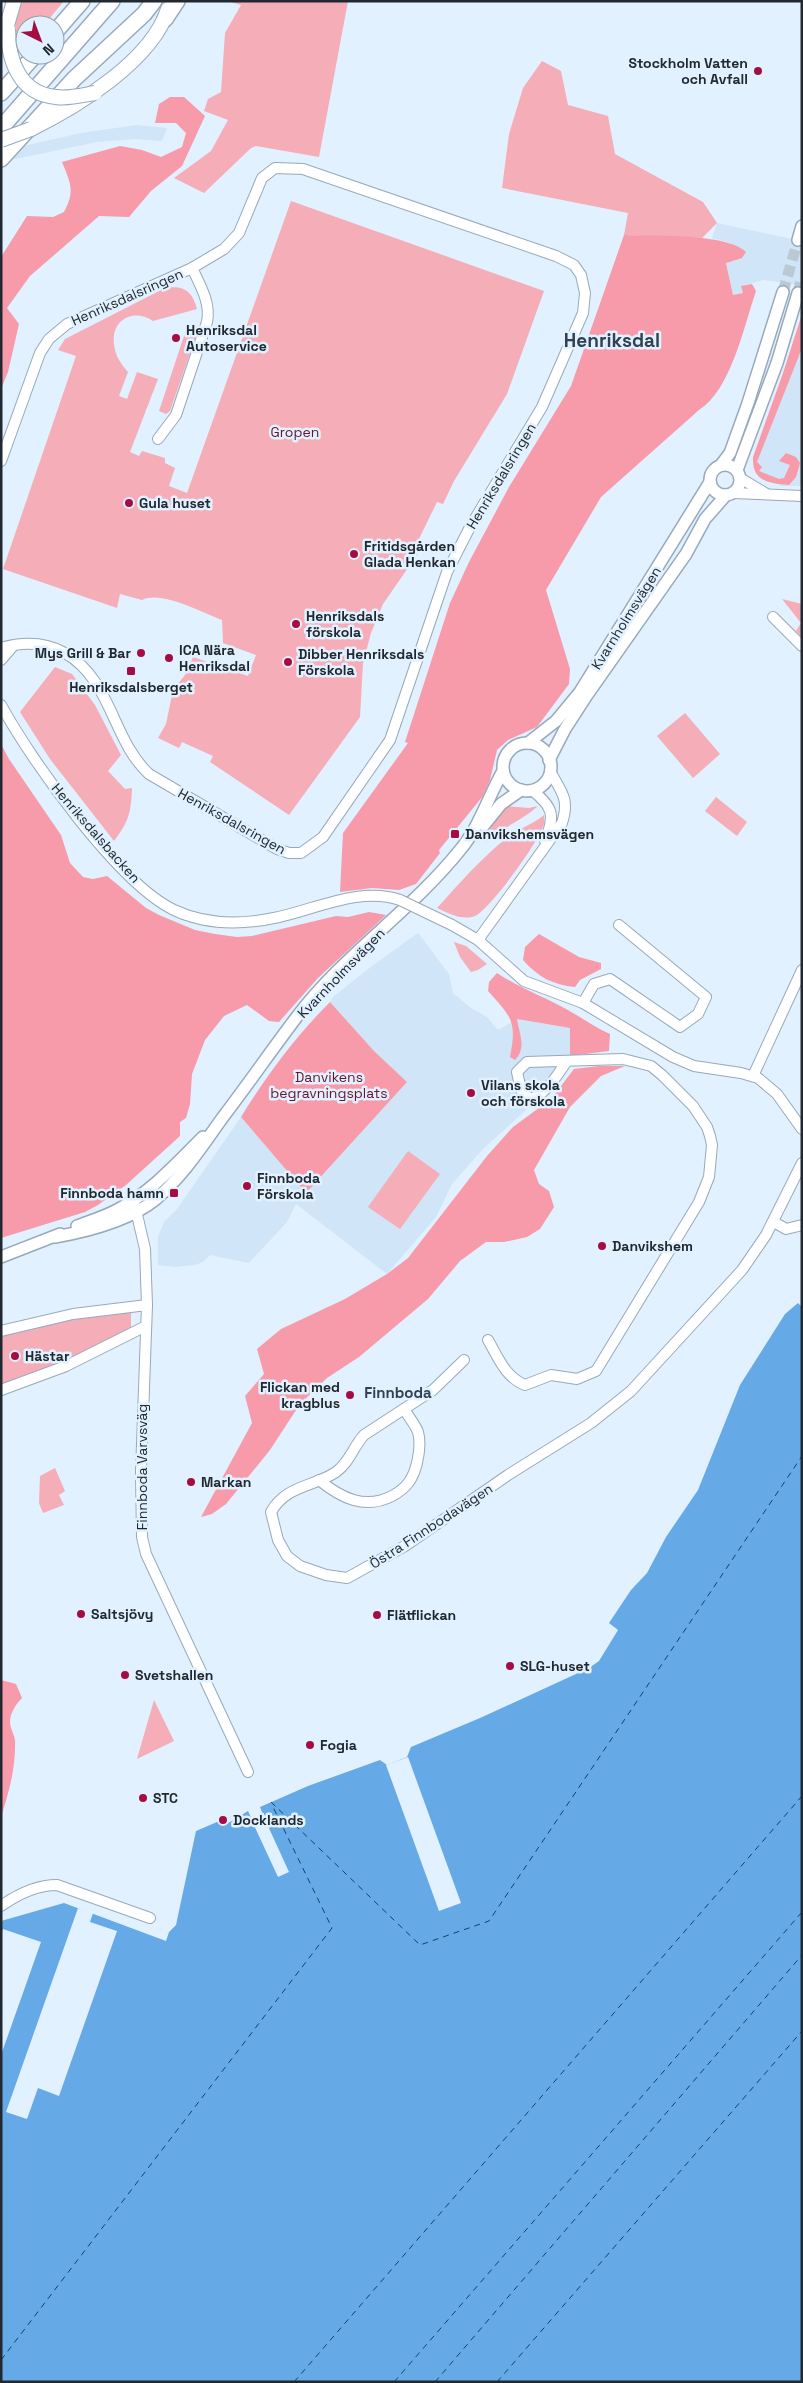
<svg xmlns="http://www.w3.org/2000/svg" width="803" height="2383" viewBox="0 0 803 2383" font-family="'Space Grotesk',sans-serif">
<rect width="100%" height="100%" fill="#e1f1ff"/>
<g fill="#d0e5f7">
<path d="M137 125 167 128 162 141 135 139 97 142 1 162V151L81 133Z"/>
<path d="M717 223 802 241V285L763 280 742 286 743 293 733 295 726 262 736 260V245L712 238Z"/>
<path d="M802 353V486H783L766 481 756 473 754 463 797 357Z"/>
<path d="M418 933 449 974 453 993 471 1008 487 1017 498 1030 517 1019 570 1028V1062L561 1078 483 1149 452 1184 436 1217 387 1274 296 1204 287 1222 249 1263 210 1255 203 1262 195 1265 174 1267 158 1265V1237L164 1222 177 1209 241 1117 306 1193 407 1082 374 1051 330 1002 334 996 372 966Z"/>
</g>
<g fill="#f5adb7">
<path d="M20 1H64L44 25H25V47L16 57 14 32Z"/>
<path d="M227 1H348L319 157 256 146 251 148 204 193 174 178 211 151 228 120 204 111 208 99 221 92 225 33 241 5Z"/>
<path d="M542 61 561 71 568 105 608 116 615 154 703 202 717 223 702 238 624 235 628 213 502 188 509 134 523 88Z"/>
<path d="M291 201 544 291 507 394 454 481 443 504 437 502 414 549 419 552 383 604 371 633 363 663 360 717 289 815 210 762 213 756 182 742 179 748 158 738 166 724 173 690 185 675 193 657 248 676 256 655 223 643 222 620C203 613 161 590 142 600L120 594 117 608 3 569 76 356 58 350 65 339 163 289C182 284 192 290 197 309L153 321C134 308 111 319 114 344 115 356 121 364 128 372L119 396 127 399 137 372 158 379 130 452 139 456 142 451 165 458V463L175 468 169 486 187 493Z"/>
<path d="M193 329 198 330 170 411 166 414 159 411 184 336Z"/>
<path d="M782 599 802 604V637L796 631 801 623Z"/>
<path d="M55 667 72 674 95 705 121 755 108 771 125 789 132 788C131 813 129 821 114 841L50 759 20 712Z"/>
<path d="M685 713 720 754 693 778 657 736Z"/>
<path d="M716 797 747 822 737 836 705 811Z"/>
<path d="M505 806 529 808 538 806C522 821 502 827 486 842L484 840 496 817Z"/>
<path d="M544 815C544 819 545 823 543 826 538 843 490 909 475 916 462 921 448 913 437 908 459 884 482 857 508 837 519 828 532 825 544 815Z"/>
<path d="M454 942 466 946 487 964 478 970 471 972 460 957Z"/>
<path d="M408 1151 440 1174 400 1229 368 1207Z"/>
<path d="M131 1312V1328L64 1362 1 1385V1335L45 1323Z"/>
<path d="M55 1468 65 1491 59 1495 64 1505 43 1513 39 1503 40 1476Z"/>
<path d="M154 1700 174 1741 137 1759Z"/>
</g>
<g fill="#f79aa9">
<path d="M170 97H184L205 116 182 166 151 191 129 217 99 216 30 276 7 308 19 324 8 372 1 389V257L27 216 53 217 64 212C75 191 71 184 62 162L120 146 142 150 161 157 182 147 186 133 176 123H155L159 104Z"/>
<path d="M624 235C651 236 727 233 746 252L742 258 726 263 733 295 743 293 741 286 752 284 756 291C744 326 731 390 699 410L601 497 546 590 570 669 569 684 537 727 508 740 497 750 490 780 483 796 439 850 440 853 416 884 399 890 372 888 340 892 343 833 408 743 405 742 450 603 469 562 509 487 571 386Z"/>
<path d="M802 314V348L757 462 762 467 759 471 779 479 784 478 790 465 779 461 786 453 796 457 800 463 796 477 789 485C767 483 752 481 753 457L783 373Z"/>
<path d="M1 744 9 759 61 835 70 863 83 877 93 879 107 876 146 908 159 915 195 930 215 934 237 937 252 936 336 916 348 917 369 912 386 915 318 978 279 1022 269 1021 247 1005 224 1016 205 1040 192 1074 190 1104 186 1118 180 1122V1136L126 1185 98 1205 85 1212 1 1238Z"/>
<path d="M539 934 579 957 601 963V969L580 980 575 987C553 985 538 977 523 960L525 947Z"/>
<path d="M497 973C521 989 542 996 566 1009 581 1017 594 1027 610 1034L609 1051 570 1056V1028L517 1019C519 1033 527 1048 515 1060L510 1057C517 1021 512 1018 488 991L489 982Z"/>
<path d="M330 1002 374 1051 407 1082 306 1193 241 1117C267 1075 295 1037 330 1002Z"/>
<path d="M599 1066H625L601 1076 570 1107 534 1170 539 1184 549 1191 554 1207 540 1229 527 1237 504 1242H486L460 1261 428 1299 359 1357 327 1378 300 1404 270 1450 226 1504 212 1514 201 1517 252 1423 245 1396 264 1374 257 1349 281 1329 345 1299 387 1274 408 1258 487 1156 513 1127 551 1099 574 1069Z"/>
<path d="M1 1680 16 1684 22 1698C16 1704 10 1713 10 1722 10 1728 14 1734 15 1740 16 1767 9 1792 1 1817Z"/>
</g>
<path fill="#65aae6" d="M798 1303 802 1307V2382H1V1921L64 1903 166 1941 169 1932 176 1925 196 1831 217 1822 225 1825 248 1811 252 1820 263 1815 260 1807 308 1786 380 1760 387 1765 407 1757 411 1747 480 1718 589 1668 599 1661 618 1630 609 1623 631 1590 647 1573 666 1537 698 1490 740 1385 785 1314Z"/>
<g fill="#e1f1ff">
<path d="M408 1757 461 1903 439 1911 386 1765Z"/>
<path d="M263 1815 289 1872 278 1877 252 1821Z"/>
<path d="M78 1908 93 1913 90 1922 117 1931 59 2096 38 2088 27 2119 6 2112Z"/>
<path d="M3 1929 41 1942 1 2055V1936Z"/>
</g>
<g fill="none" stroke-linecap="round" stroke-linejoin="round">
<g stroke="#0f436a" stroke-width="1" stroke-dasharray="6 5" stroke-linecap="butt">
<path d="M271 1802 420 1945 489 1921 802 1456"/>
<path d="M1 2360 332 1928 272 1805"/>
<path d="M294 2382 802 1796"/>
<path d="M394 2382 802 1912"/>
<path d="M435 2382 802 1955"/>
<path d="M497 2382 802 2031"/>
</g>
<g stroke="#bbc9d5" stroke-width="11" stroke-dasharray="11 5.5" stroke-linecap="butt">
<path d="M783 292 798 240"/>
<path d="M798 293 802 277"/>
</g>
<g stroke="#97a9ba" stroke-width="12">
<g id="minor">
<path d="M158 439 176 415 207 322C211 303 200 285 192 268"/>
<path d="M1 461 40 353 49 339 67 324 192 268 224 249 239 233 262 178 275 168 303 169 556 256 574 265 581 275 585 293 583 313 542 407 470 527 447 572 390 740 323 837 301 853H289L277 849 149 774C112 740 112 680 65 653 45 642 22 642 1 648"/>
<path d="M740 478 765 493"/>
<path d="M733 493 802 496"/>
<path d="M773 617 802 646"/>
<path d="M1 660 13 646"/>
<path d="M1 705C31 760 118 883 174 910 206 925 240 925 274 918 314 910 360 886 400 900"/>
<path d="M532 790C554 808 555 815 545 841"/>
<path d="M452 925 478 940 524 981 583 1003 673 1057 694 1066 741 1073 758 1078 777 1094 802 1129"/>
<path d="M478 940 562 823C570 798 561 792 550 771"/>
<path d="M583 1003 594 984 610 979 680 1027 698 1014 706 997 619 925"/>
<path d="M753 1076 802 970"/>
<path d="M135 1206 145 1249 147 1305 141 1472 142 1537 146 1554 248 1772"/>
<path d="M774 1222 786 1229 802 1225"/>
<path d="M1 1331 73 1314 147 1305"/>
<path d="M488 1340C498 1357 505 1377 525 1385L551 1375 577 1379 596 1371 699 1202 709 1177 712 1145 710 1136 707 1127 693 1106 662 1075 651 1066 623 1059 527 1062 517 1072 521 1090 530 1099C547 1094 557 1075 567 1061"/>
<path d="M464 1360 433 1390 364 1435C353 1447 350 1462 336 1472 314 1487 286 1485 271 1512L278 1540 287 1556 300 1566 326 1575 347 1578 405 1546 508 1475 591 1423 631 1391 742 1270 766 1235 802 1163"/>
<path d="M1 1390 66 1366 146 1326"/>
<path d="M319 1480C341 1498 365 1510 392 1496 407 1488 413 1479 417 1463 419 1454 421 1442 418 1432 415 1424 408 1416 404 1409"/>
<path d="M1 1906C18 1894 36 1885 57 1885L150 1918"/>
</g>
</g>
<g stroke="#97a9ba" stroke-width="14">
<g id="tertiary">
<path d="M798 240 802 226"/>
<circle cx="725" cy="480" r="15"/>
<path d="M721 465 730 453 748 403 783 292"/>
<path d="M737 470 777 363 798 293"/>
<path d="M528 743 556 721 580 692 710 482"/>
<circle cx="527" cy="767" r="24"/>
<path d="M549 760 565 729 587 695 686 554 705 519 726 495"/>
<path d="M484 825 501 804 521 790"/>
<path d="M77 1226C90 1221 104 1217 117 1210 150 1193 177 1163 203 1137"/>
<path d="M55 1237C89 1231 129 1221 156 1199 184 1175 202 1146 223 1117 249 1083 273 1048 299 1014 346 953 412 910 460 850 480 826 488 797 503 771"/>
<path d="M1 1257 60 1234"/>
</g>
</g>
<g stroke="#97a9ba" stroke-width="16">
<g id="secondary">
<path d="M1 46 14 1"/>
<path d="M31 129C77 106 152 61 168 9"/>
</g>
</g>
<g stroke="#97a9ba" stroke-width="18">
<g id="primary">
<path d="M165 19 177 1"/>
<path d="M55 32 82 1"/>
<path d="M1 93 35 55"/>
<path d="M1 128 112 1"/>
<path d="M1 159 74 79 144 14 154 1"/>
</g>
</g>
<use href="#minor" stroke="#fff" stroke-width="10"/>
<use href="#tertiary" stroke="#fff" stroke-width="11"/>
<use href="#secondary" stroke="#fff" stroke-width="14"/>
<use href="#primary" stroke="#fff" stroke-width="15"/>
<g stroke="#97a9ba" stroke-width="12" stroke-linecap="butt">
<path id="minor-bridge" d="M400 900 452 925"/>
</g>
<g stroke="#97a9ba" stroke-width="16" stroke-linecap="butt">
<g id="secondary-bridge">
<path d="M8 29C8 61 20 94 56 97 69 99 83 95 95 93"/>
<path d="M1 140 31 129"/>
</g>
</g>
<use href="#minor-bridge" stroke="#fff" stroke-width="10"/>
<use href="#secondary-bridge" stroke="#fff" stroke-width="14"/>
</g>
<g fill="#a50c42" stroke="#e1f1ff" stroke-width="2">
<circle cx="758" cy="71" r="5"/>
<circle cx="176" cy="338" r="5"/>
<circle cx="129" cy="503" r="5"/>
<circle cx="354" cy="554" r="5"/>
<circle cx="296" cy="624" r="5"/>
<circle cx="141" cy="653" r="5"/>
<circle cx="169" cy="658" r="5"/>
<circle cx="288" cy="662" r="5"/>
<rect x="126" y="666" width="10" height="10" rx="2.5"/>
<rect x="450" y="829" width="10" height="10" rx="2.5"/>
<circle cx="471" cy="1093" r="5"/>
<circle cx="247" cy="1186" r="5"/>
<rect x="169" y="1188" width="10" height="10" rx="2.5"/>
<circle cx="602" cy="1246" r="5"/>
<circle cx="15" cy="1356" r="5"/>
<circle cx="350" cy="1395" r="5"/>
<circle cx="191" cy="1482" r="5"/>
<circle cx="81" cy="1614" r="5"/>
<circle cx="377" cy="1615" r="5"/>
<circle cx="510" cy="1666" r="5"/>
<circle cx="125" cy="1675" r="5"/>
<circle cx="310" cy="1745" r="5"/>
<circle cx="143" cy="1798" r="5"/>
<circle cx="223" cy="1820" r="5"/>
</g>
<g text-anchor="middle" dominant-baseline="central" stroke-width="5" stroke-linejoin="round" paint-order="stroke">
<g font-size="14" font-weight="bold" fill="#21282f" stroke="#e1f1ff" text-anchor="start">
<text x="748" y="63" text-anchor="end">Stockholm Vatten<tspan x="748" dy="16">och Avfall</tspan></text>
<text x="186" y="330">Henriksdal<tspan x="186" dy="16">Autoservice</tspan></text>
<text x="139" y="503">Gula huset</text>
<text x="364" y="546">Fritidsgården<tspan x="364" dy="16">Glada Henkan</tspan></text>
<text x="306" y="616">Henriksdals<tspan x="306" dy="16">förskola</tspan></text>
<text x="179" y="650">ICA Nära<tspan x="179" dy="16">Henriksdal</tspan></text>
<text x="131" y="653" text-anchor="end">Mys Grill &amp; Bar</text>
<text x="298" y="654">Dibber Henriksdals<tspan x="298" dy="16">Förskola</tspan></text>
<text x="131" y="687" text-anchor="middle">Henriksdalsberget</text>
<text x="465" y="834">Danvikshemsvägen</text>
<text x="481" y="1085">Vilans skola<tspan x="481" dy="16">och förskola</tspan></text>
<text x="257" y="1178">Finnboda<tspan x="257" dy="16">Förskola</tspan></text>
<text x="164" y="1193" text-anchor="end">Finnboda hamn</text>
<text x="612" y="1246">Danvikshem</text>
<text x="25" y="1356">Hästar</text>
<text x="340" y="1387" text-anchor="end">Flickan med<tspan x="340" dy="16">kragblus</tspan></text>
<text x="201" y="1482">Markan</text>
<text x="91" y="1614">Saltsjövy</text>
<text x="387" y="1615">Flätflickan</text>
<text x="520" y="1666">SLG-huset</text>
<text x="135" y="1675">Svetshallen</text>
<text x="320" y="1745">Fogia</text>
<text x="153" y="1798">STC</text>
<text x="233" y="1820">Docklands</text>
</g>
<g font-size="14" fill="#21282f" stroke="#e1f1ff">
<text transform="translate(127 297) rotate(-24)">Henriksdalsringen</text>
<text transform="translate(501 476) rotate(-59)">Henriksdalsringen</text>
<text transform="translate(626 618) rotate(-58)">Kvarnholmsvägen</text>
<text transform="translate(232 821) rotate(29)">Henriksdalsringen</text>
<text transform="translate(96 833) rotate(49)">Henriksdalsbacken</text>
<text transform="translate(341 973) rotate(-46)">Kvarnholmsvägen</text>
<text transform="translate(142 1467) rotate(-90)">Finnboda Varvsväg</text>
<text transform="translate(431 1526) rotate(-33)">Östra Finnbodavägen</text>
</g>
<g font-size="14" fill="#66152b" stroke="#e1f1ff">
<text x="295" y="432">Gropen</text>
<text x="329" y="1077">Danvikens<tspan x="329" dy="16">begravningsplats</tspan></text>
</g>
<g font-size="15" font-weight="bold" fill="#31414f" stroke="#e1f1ff">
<text x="398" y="1392">Finnboda</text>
</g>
<g font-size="19" font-weight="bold" fill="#31414f" stroke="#e1f1ff">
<text x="612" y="340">Henriksdal</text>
</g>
</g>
<rect width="803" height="2383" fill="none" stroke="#21282f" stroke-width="5"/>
<g transform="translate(40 40) rotate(138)"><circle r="24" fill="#e1f1ff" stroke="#94a1ac"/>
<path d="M0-4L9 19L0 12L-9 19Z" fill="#a50c42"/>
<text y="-8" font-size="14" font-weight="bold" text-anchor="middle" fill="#21282f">N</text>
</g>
</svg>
